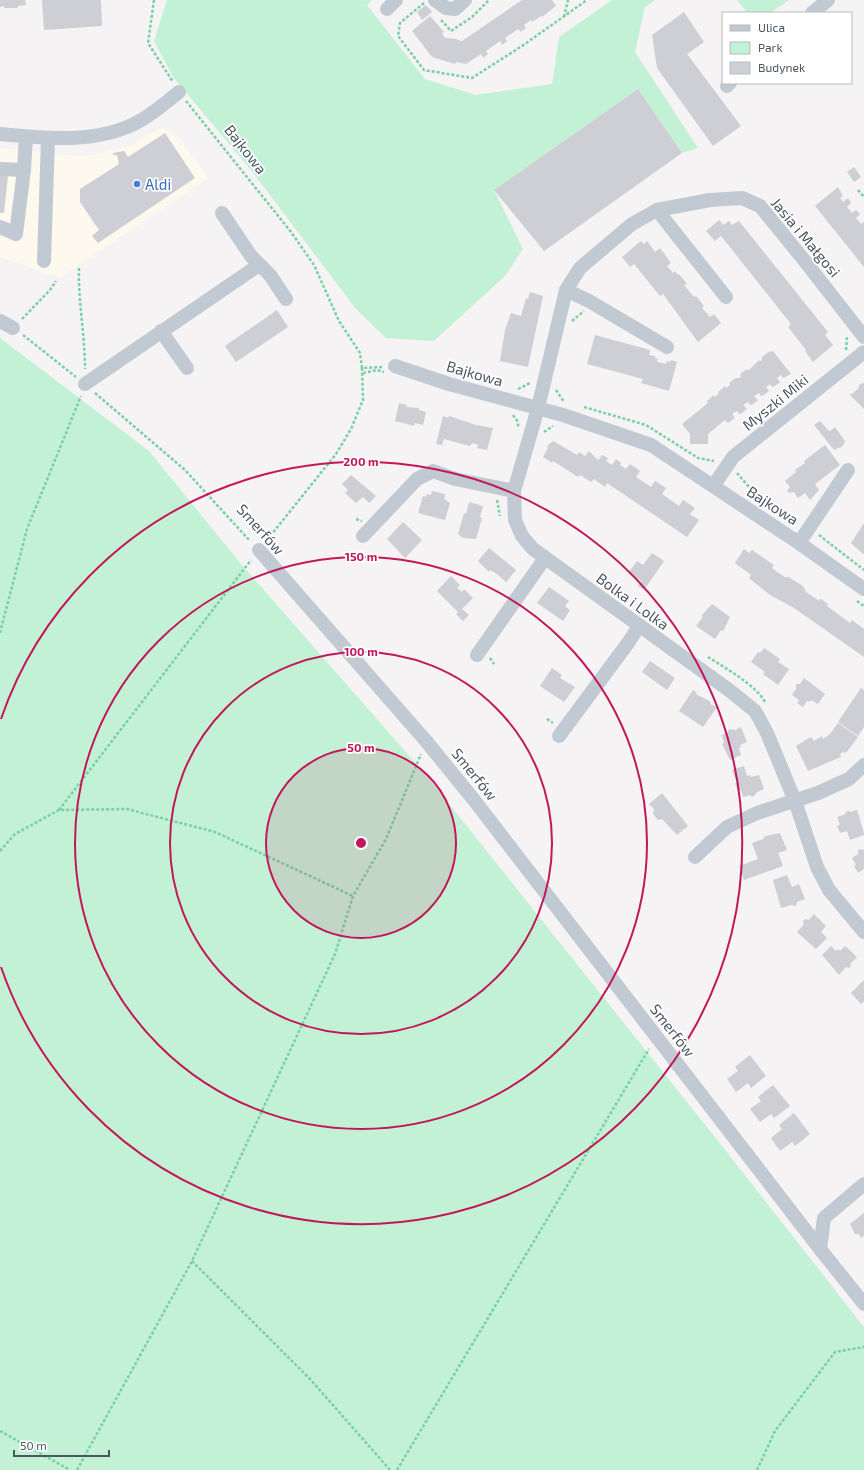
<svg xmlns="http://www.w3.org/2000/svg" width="864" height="1470" viewBox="0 0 864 1470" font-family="'Exo 2',sans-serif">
<rect width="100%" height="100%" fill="#f5f3f3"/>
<path fill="#fdf9ef" d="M162 127 179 137 208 178 60 278 0 257V148L79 156 99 154 134 144Z"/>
<g fill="#c3f1d5">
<path d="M167 0H372L367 5 425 79 476 95 552 84 559 37 612 0H655L645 7 635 52 698 148 682 153 638 89 494 190 523 249 505 276 434 341 386 338 356 309 251 170 173 77 154 41Z"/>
<path d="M737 0H789L770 13H747Z"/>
<path d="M0 338 149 451 242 565 426 775 722 1146 864 1327V1470H0Z"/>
</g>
<g fill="#cdcfd5">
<path d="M0 0H25L26 5 18 6V8H4V6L0 7Z"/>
<path d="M42 0H101L102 26 44 30Z"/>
<path d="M522 0H552L556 6 542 17 541 16 532 22 531 20 524 25 526 28 521 32 518 29 505 38 507 41 502 45 500 41 486 51 488 54 483 58 481 54 466 64 456 62 455 64 432 57 412 31 430 16 444 32 442 33 445 38 457 39V40L462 41Z"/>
<path d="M426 5 432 12 422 20 417 12Z"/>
<path d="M684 12 704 42 687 54 741 126 713 146 657 68 652 35Z"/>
<path d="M638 89 682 153 544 251 494 190Z"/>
<path d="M165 133 195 178 98 243 92 236 99 230 80 202V189L119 164 117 155H113V153L124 151 128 157Z"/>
<path d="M854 167 861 177 854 182 847 172Z"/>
<path d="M0 175 8 176 4 213H0Z"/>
<path d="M838 187 843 196 840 198 843 202 848 198 851 203 847 207 852 213 856 210 860 214 856 218 861 224 864 222V267L815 206Z"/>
<path d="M719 220 723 225 729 221 732 225 739 221 828 332 825 335 833 345 813 362 805 351 806 350 788 327 791 324 721 236 715 241 706 231Z"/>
<path d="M641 241 644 244 647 241 655 252 660 248 671 263 667 266 673 273 675 271 678 275 679 274 687 284 684 285 694 297 696 296 704 306 702 308 710 317 714 314 721 323 698 342 663 294 660 296 634 264 630 267 622 257Z"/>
<path d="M530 292 543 296 528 367 500 361 505 330 511 313 521 316 526 298 528 299Z"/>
<path d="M277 310 288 327 236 362 225 346Z"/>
<path d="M595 335 650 350 649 355 655 356V358L658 359 657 362 666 364 667 361 670 362 671 360 677 362 669 391 641 383 643 379 587 364Z"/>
<path d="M770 351 771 352 773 351 791 374 783 378 781 375 777 378 780 382 775 386 772 387 770 384 766 387 769 391 764 395 761 396 759 393 754 396 758 400 753 404 750 405 748 402 743 405 747 409 742 413 739 414 737 411 732 414 735 418 728 423 725 420 708 434V444H690V434L682 424 708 403 707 401 714 395 715 397 717 395 719 394 718 392 725 386 726 388 730 385 729 383 736 378H740L741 376 740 374 747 369 749 370 759 360 760 361 762 360V357Z"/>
<path d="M864 383V409L850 395 858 389 860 384Z"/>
<path d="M399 403 407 405 406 407 419 408V410L426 412 423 425 415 423 414 426 395 421Z"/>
<path d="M443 416 448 418 449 416 476 425 493 428 487 450 477 448 478 445 472 443 470 446 444 439 442 445 436 444Z"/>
<path d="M820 421 828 430 830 431 835 427 845 441 843 446 834 450 814 425Z"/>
<path d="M553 441 577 455 579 452 585 456 589 451 598 460 602 455 608 458 606 461 612 465 616 459 621 463 620 465 626 469 630 464 640 471 636 477 651 487 655 481 666 488 662 494 679 506 683 500 695 508 690 514 699 520 687 537 607 483 605 487 594 479 591 482 580 475 578 477 561 466 553 461 552 463 543 457 548 448 547 446Z"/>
<path d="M825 445 840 465 815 484 819 490 810 500 805 493 798 498 794 492 789 493 787 491 790 487 785 481 796 472 795 470 805 463 804 461Z"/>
<path d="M351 475 376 496 369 503 363 497 356 503 345 493 348 490 342 484Z"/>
<path d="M432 491 445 494 444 499 450 503 445 520 418 513 423 496 426 497 427 494 431 495Z"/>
<path d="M469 502 483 506 480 517 482 518 476 539 463 538 458 534 464 513 466 514Z"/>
<path d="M403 522 422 540 405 558 387 539Z"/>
<path d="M864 523V553L863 554 851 543Z"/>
<path d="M489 548 516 570 506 582 497 574 490 570 489 572 478 561Z"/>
<path d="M744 549 749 553 752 550 774 565 772 568 777 572 785 577H789L795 581 803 586 806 592 818 600 821 599 828 604 827 606 850 623 852 620 864 629V657L794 608 770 595 749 578 751 575 735 563Z"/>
<path d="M652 553 664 561 644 590 638 586 641 581 628 573 637 561 643 565Z"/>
<path d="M451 576 460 585 457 588 462 592 464 589 473 598 462 609 469 615 463 621 456 614 458 612 437 591Z"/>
<path d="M549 587 569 601 565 606 570 610 563 621 537 603Z"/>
<path d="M712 604 730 617 723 631 721 630 715 639 696 626 703 617 701 616Z"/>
<path d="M764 648 780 659 778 662 789 669 778 685 763 674 765 672 751 662 758 652 760 653Z"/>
<path d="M650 661 675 678 667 690 642 672Z"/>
<path d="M552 668 562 675 560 678 575 687 564 702 540 686Z"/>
<path d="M804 678 825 694 818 704 811 700 810 702 807 701 803 707 797 703 799 700 792 695 796 689V684H800Z"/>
<path d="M861 688 864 690V727L858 736 838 722Z"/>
<path d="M693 690 697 693 696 694 711 702 710 704 717 707 703 727 679 711Z"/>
<path d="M838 723 858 737 846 753 843 752 840 754 841 757 808 771 796 746 811 737 814 741 822 736 823 739 830 734Z"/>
<path d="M741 727 747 742 740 745 741 747 739 748 741 755 730 760 722 744 724 743 722 735 728 732 729 729 735 730Z"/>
<path d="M744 766 747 776 750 775 751 777 759 775 764 789 757 792 753 797 750 795 743 797 741 790 738 791 735 783H737L732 770Z"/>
<path d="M662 793 688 826 677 835 662 819 658 820 653 814 654 809 649 804Z"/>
<path d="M848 810 850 812 857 810 864 833V835L850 840 847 831 840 833 837 826 840 825 837 817 844 815Z"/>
<path d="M780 833 787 850 778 853 783 866 744 880 739 866 758 859 752 843 763 839 765 836Z"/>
<path d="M860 849 864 850V869L858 873 854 866 856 865 852 858 858 854V850Z"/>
<path d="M787 875 792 887 799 884 805 899 797 902 796 906 791 905 781 908 773 880Z"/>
<path d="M814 914 826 926 821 932 827 938 816 949 797 932 804 924 803 921 805 919 809 920Z"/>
<path d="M831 946 836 951 838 949 840 951 845 946 857 957 851 963 850 968 846 967 839 975 822 955Z"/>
<path d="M864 980V1001L861 1004 851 993Z"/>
<path d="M750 1055 766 1076 751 1088 748 1083 736 1092 727 1079 738 1071 735 1067Z"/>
<path d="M773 1085 790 1106 774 1118 771 1114 760 1122 750 1109 761 1101 758 1097Z"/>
<path d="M794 1113 810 1134 795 1146 792 1142 780 1151 771 1138 782 1129 779 1125Z"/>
<path d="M864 1213V1236L861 1238 859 1234H855L850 1224Z"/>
</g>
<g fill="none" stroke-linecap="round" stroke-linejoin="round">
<g stroke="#7ad0a6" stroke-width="2.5" stroke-dasharray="3 2" stroke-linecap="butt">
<path d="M154 0 148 43 173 82"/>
<path d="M424 3 400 23 398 36 424 70 472 78 522 46 587 0"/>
<path d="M564 17 568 0"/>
<path d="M441 20 451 31 472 17 489 0"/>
<path d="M186 101 291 232 314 265 339 321 360 353 362 368 382 367"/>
<path d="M858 190 864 197"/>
<path d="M79 268C78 302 85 335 85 369"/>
<path d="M22 319 50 290 56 281"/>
<path d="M572 321 584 311"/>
<path d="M23 335 76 377"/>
<path d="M846 350 847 337"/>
<path d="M363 373 377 370 384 372"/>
<path d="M518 389 530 383"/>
<path d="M556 390 564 402"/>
<path d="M95 393 185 470 250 541"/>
<path d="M584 407 646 425 698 458 714 461"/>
<path d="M513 415 518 422V427"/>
<path d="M544 432 553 426"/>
<path d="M737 473 754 493 798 521"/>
<path d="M497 500 500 516"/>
<path d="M356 519 362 521"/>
<path d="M819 535 864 570"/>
<path d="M267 540 336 454 351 429 363 400 362 368"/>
<path d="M857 601 864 606"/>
<path d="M0 633 27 529 81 396"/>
<path d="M708 657C725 668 756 685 765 702"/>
<path d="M490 658 494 664"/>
<path d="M547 719 553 723"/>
<path d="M59 810 251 560"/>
<path d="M0 851 15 834 59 810 127 809 215 832 353 896"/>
<path d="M192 1261 310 1379 390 1470"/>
<path d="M0 1431 70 1470"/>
<path d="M77 1470 192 1261 335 954 353 896 386 839 421 754"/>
<path d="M397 1470 649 1049"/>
<path d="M757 1470 775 1431 835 1352 864 1347"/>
</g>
<g stroke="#c1cad2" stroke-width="14">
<path d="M435 0 446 8 455 9 465 0"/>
<path d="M387 9 396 0"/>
<path d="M812 13 828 0"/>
<path d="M727 86 730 83"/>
<path d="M0 134C44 138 93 144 134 124 151 116 165 103 179 92"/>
<path d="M0 169 24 170"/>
<path d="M657 210 726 297"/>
<path d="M222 213 251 256 270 275 286 299"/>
<path d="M0 227 16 234 24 170 26 137"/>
<path d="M44 261 48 138"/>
<path d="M566 290 589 301 667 347"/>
<path d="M0 321 13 328"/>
<path d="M161 331 187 368"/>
<path d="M864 337 804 260 760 206 742 198 710 200 657 210 632 224 580 268 566 290 538 408 514 491 515 520 522 536 533 549 729 690 755 711 767 733 795 801 817 867 829 890 864 932"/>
<path d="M395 366 449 384 563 415 651 445 799 543 864 589"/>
<path d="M85 384 259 265"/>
<path d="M714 485 733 457 864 352"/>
<path d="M363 536 417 479 433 471 455 479 514 491"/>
<path d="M799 543 848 470"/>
<path d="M259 550 426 741 474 800 820 1249 864 1304"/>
<path d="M477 655 545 558"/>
<path d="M559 736 628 643 639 626"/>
<path d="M695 857 727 827 757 813 818 793 849 779 864 765"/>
<path d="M820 1249 824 1218 864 1184"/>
</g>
</g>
<circle cx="361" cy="843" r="95" fill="#c2185b" fill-opacity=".12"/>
<g fill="none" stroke="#c2185b" stroke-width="2">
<circle cx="361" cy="843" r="95"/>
<circle cx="361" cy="843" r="191"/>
<circle cx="361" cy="843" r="286"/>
<path d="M1 719A381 381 0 1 1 1 967"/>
</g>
<circle fill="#3f7fe0" stroke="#fff" stroke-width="1.5" cx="137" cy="184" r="4"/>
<g text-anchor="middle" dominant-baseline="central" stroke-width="3.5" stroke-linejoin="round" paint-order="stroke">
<g font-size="15" fill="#4a5661" stroke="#fff">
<text transform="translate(246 149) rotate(52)">Bajkowa</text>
<text transform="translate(806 237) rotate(50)">Jasia i Małgosi</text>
<text transform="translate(475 373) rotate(16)">Bajkowa</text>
<text transform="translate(775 402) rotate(-39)">Myszki Miki</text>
<text transform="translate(773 505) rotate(33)">Bajkowa</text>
<text transform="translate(261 529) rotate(48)">Smerfów</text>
<text transform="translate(633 601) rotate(36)">Bolka i Lolka</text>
<text transform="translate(475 774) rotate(51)">Smerfów</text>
<text transform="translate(673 1030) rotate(52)">Smerfów</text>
</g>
<g font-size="15" fill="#366cbe" stroke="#fff" text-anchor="start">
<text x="145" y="184">Aldi</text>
</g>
</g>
<circle cx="361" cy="843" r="6" fill="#c2185b" stroke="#fff" stroke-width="2"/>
<g font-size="12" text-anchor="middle" font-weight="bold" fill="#c2185b" stroke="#fff" stroke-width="3.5" stroke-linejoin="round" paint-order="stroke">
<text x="361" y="466">200 m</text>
<text x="361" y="561">150 m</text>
<text x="361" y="656">100 m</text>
<text x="361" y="752">50 m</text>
</g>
<rect x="722" y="12" width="130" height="72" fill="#ffffff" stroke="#b7bbc0"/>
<rect x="730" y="25" width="20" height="6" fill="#c1cad2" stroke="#b7bbc0"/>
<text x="758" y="32" font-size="12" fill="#4a5661">Ulica</text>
<rect x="730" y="42" width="20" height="12" fill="#c3f1d5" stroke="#b7bbc0"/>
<text x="758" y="52" font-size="12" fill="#4a5661">Park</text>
<rect x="730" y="62" width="20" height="12" fill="#cdcfd5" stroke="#b7bbc0"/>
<text x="758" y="72" font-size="12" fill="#4a5661">Budynek</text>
<path d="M14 1450v6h95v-6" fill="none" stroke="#4a5661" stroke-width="2"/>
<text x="20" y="1450" font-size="12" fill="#4a5661" stroke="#ffffff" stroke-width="3" paint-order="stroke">50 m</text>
</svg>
